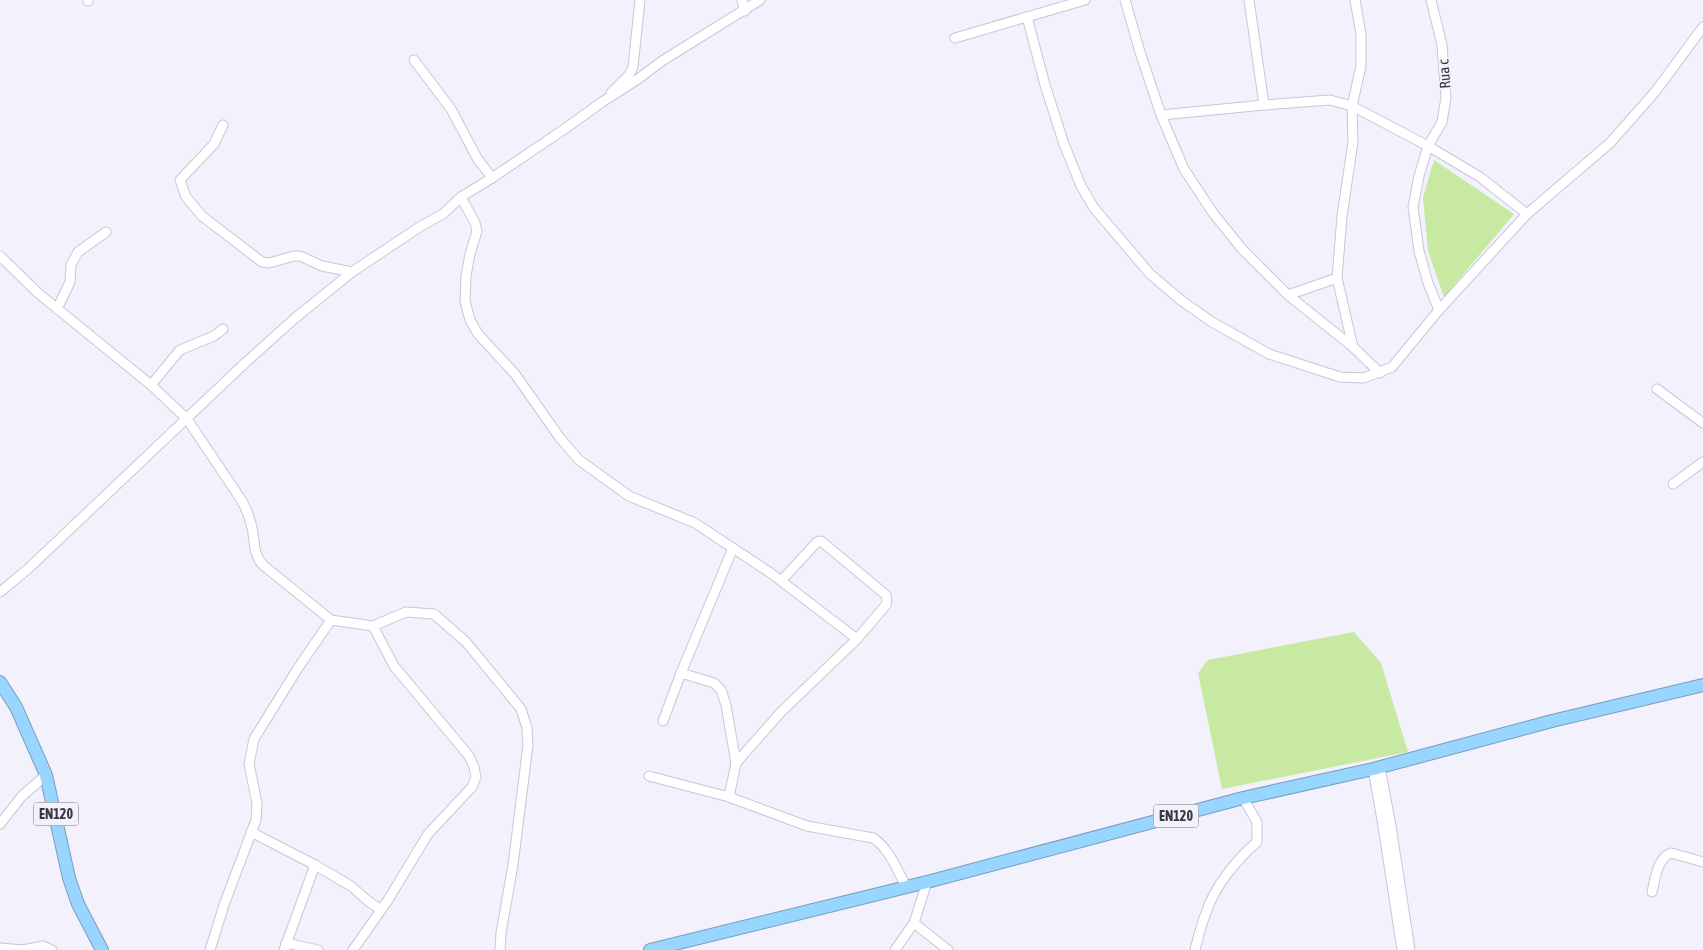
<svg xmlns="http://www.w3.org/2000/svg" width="1703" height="950" viewBox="0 0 1703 950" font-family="'Asap Condensed',sans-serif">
<rect width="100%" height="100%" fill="#f3f1fb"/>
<g fill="#c7e9a1">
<path d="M1434 160 1514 214 1444 297 1428 251 1423 197Z"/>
<path d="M1354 632 1381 663 1408 752 1222 789 1198 673 1208 660Z"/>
</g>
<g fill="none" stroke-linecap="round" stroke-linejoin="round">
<g stroke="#c9c5dd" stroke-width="11">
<g id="minor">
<path d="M742 0 745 11"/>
<path d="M1125 0 1140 52 1161 115 1184 169 1213 213 1242 249 1288 295 1353 347 1380 373"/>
<path d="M1249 0 1264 105"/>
<path d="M1431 0 1442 45 1446 98 1442 122 1428 146 1419 176 1413 207 1419 251 1428 283 1439 310"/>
<path d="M88 1V0"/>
<path d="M1027 17 1045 85 1064 144 1081 186 1094 208 1150 274 1182 301 1212 322 1269 354 1340 377 1364 378 1392 367 1439 310 1527 214 1610 143 1655 92 1703 27"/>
<path d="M955 38 1085 0"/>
<path d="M414 60 451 109 477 158 492 178"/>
<path d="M611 93 629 75 633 67 640 0"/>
<path d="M1161 115 1264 105 1330 100 1352 106 1428 146 1480 177 1527 214"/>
<path d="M223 125 214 144 180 180 186 197 202 216 262 262 269 263 294 256H300L322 266 352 272"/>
<path d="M461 197 475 223 477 231 470 254 466 276 465 301 470 320 478 334 515 374 560 438 579 460 629 496 695 523 772 574 857 639"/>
<path d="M0 256 38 293 151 385 187 419 242 501C247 510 250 518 252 528 255 541 253 555 263 565L331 620 373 626 406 612 434 614 466 642 521 709 527 728 528 745 513 865 501 933 500 950"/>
<path d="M1288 295 1337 278"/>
<path d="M57 309 70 282 71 265 78 252 106 232"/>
<path d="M1353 347 1337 278 1342 216 1353 142 1352 106 1361 66V34L1355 0"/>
<path d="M151 385 180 350 214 336 223 329"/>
<path d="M1657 389 1703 423"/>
<path d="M1673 484 1703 462"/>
<path d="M0 592 29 568 244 364 294 319 352 272 421 226 443 214 461 197 492 178 566 128 602 102 638 79 662 61 760 0"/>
<path d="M681 673 714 683 721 690 726 705 736 763 729 797"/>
<path d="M663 721 681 673 733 548"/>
<path d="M736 763 781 712 857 639 886 605 887 600 886 595 821 541 817 542 781 581"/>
<path d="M1380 767 1391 826 1410 950"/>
<path d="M1373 769 1383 826 1402 950"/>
<path d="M649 776 729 797 807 826 873 838C889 848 897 870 906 886"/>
<path d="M0 824 22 796 46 775"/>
<path d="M251 832 315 865 284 950"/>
<path d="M315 865 351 886 368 901 381 910"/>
<path d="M1652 892C1655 880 1657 858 1671 853L1703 862"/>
<path d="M914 923 948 950"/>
<path d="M286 943 318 950"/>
<path d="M0 948 23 950 43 946 52 950"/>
<path d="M210 950 224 905 256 820 257 803 249 764 254 739 298 668 331 620"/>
<path d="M353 950 388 900 428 834 472 787 476 777 474 767 469 756 394 666 373 626"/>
<path d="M895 950 914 923 927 882"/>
<path d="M1195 950C1198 938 1201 925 1206 913 1214 887 1237 859 1257 842V822L1243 798"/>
</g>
</g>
<g stroke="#779ebc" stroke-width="14">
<g id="highway">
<path d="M0 682 16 707 46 775 69 878 78 904 102 950"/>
<path d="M650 950 927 882 1243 798 1373 769 1552 721 1703 685"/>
</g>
</g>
<use href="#minor" stroke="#fff" stroke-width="9"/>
<use href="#highway" stroke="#98d5ff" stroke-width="12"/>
</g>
<g text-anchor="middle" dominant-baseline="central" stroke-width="4" stroke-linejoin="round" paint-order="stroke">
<g fill="#f3f1fb" stroke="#716f79" stroke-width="1">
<rect x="33.5" y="802.5" width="45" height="23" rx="4"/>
<rect x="1153.5" y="804.5" width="45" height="23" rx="4"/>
</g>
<g font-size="14" font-weight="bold" fill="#393741">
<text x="56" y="814">EN120</text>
<text x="1176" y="816">EN120</text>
</g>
<g font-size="15" fill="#393741" stroke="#f3f1fb">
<text transform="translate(1444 74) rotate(-94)">Rua c</text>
</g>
</g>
</svg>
